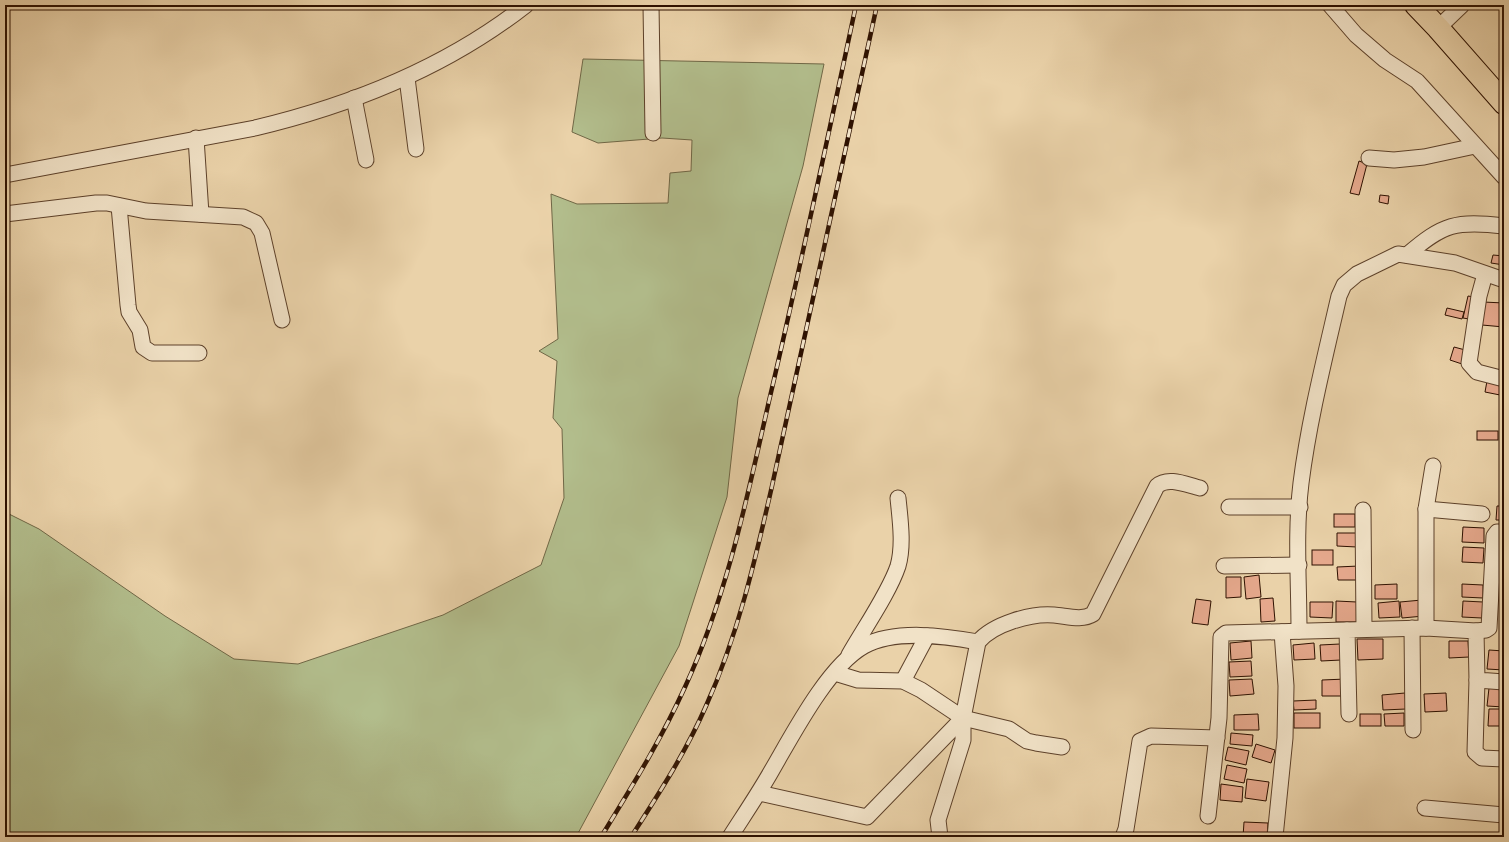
<svg xmlns="http://www.w3.org/2000/svg" width="1509" height="842" viewBox="0 0 1509 842" font-family="'IM FELL Double Pica',serif">
<rect width="100%" height="100%" fill="#ead2a9"/>
<filter id="stains"><feTurbulence type="fractalNoise" baseFrequency=".005" numOctaves="4"/><feColorMatrix values="0 0 0 0 .2 0 0 0 0 .09 0 0 0 0 .02 0 0 0 .5 -.17"/></filter>
<radialGradient id="worn" r=".72"><stop offset=".6" stop-color="#630" stop-opacity="0"/><stop offset="1" stop-color="#630" stop-opacity=".3"/></radialGradient>
<path fill="#b2bd8c" stroke="#706746" d="M583 59 824 64 803 166 738 398 727 497 679 646 576 837H5V512L39 529 165 616 234 659 298 664 443 615 541 565 564 498 562 429 553 418 557 361 539 351 558 339 551 194 577 204 668 203 670 173 691 171 692 140 662 138 598 143 572 132Z"/>
<g fill="#e5a88c" stroke="#2e1100">
<path d="M1359 161 1367 164 1359 195 1350 193Z"/>
<path d="M1380 195 1389 196 1388 204 1379 202Z"/>
<path d="M1493 255 1504 256V265L1491 263Z"/>
<path d="M1468 296 1474 297 1469 319 1463 318Z"/>
<path d="M1483 302 1504 303V327L1482 325Z"/>
<path d="M1447 308 1464 312 1462 319 1445 315Z"/>
<path d="M1454 347 1469 351 1465 365 1450 360Z"/>
<path d="M1487 381 1502 383 1500 395 1485 392Z"/>
<rect x="1477" y="431" width="21" height="9"/>
<path d="M1497 506H1504V520H1496Z"/>
<rect x="1334" y="514" width="21" height="13"/>
<path d="M1463 527 1484 528V543L1462 542Z"/>
<path d="M1337 533H1357V547L1337 546Z"/>
<path d="M1463 547 1484 548 1483 563 1462 562Z"/>
<rect x="1312" y="550" width="21" height="15"/>
<path d="M1359 566V580H1338L1337 567Z"/>
<path d="M1259 575 1261 597 1246 599 1244 577Z"/>
<path d="M1226 577H1241V597L1226 598Z"/>
<path d="M1397 584V599H1375V585Z"/>
<path d="M1462 584 1483 585V598L1462 597Z"/>
<path d="M1273 598 1275 621 1261 622 1260 599Z"/>
<path d="M1196 599 1211 601 1208 625 1192 623Z"/>
<path d="M1422 600 1424 616 1402 618 1400 602Z"/>
<path d="M1336 601 1357 602V622H1336Z"/>
<path d="M1399 601 1400 617 1379 618 1378 603Z"/>
<path d="M1463 601 1483 602 1482 618 1462 617Z"/>
<path d="M1310 602H1333L1332 618 1310 617Z"/>
<path d="M1357 639H1383V659L1358 660Z"/>
<path d="M1251 641 1252 658 1231 660 1230 643Z"/>
<path d="M1449 641H1468L1469 657 1449 658Z"/>
<path d="M1314 643 1315 659 1294 660 1293 645Z"/>
<path d="M1340 644 1341 660 1321 661 1320 645Z"/>
<path d="M1489 650 1504 651V670L1487 669Z"/>
<path d="M1251 661 1252 676 1230 677 1229 662Z"/>
<path d="M1252 679 1254 694 1230 696 1229 680Z"/>
<path d="M1346 679V696H1322V680Z"/>
<path d="M1489 688 1504 689V707L1487 706Z"/>
<path d="M1405 693 1406 709 1383 710 1382 695Z"/>
<path d="M1446 693 1447 711 1425 712 1424 694Z"/>
<path d="M1316 700V709L1294 710 1293 701Z"/>
<path d="M1489 709H1504V726H1488Z"/>
<rect x="1294" y="713" width="26" height="15"/>
<path d="M1404 713V726H1385L1384 714Z"/>
<path d="M1258 714 1259 730H1234V715Z"/>
<rect x="1360" y="714" width="21" height="12"/>
<path d="M1231 733 1253 735 1252 746 1230 744Z"/>
<path d="M1256 744 1275 750 1271 763 1252 757Z"/>
<path d="M1228 747 1249 751 1246 765 1225 760Z"/>
<path d="M1227 765 1247 769 1244 783 1224 779Z"/>
<path d="M1247 779 1269 782 1266 801 1245 798Z"/>
<path d="M1221 784 1243 787 1242 802 1220 800Z"/>
<path d="M1244 822 1268 823 1267 837H1243Z"/>
</g>
<g fill="none" stroke-linecap="round" stroke-linejoin="round">
<g stroke="#5d412a" stroke-width="17">
<g id="minor">
<path d="M651 5 653 133"/>
<path d="M1330 5 1356 35 1385 60 1417 81 1504 177"/>
<path d="M1438 28 1462 5"/>
<path d="M407 78 416 149"/>
<path d="M354 98 366 160"/>
<path d="M196 138 201 214"/>
<path d="M1369 158 1394 160 1424 157 1475 146"/>
<path d="M5 175 255 128C352 105 447 67 526 5"/>
<path d="M119 206 128 305 129 312 140 330 143 347 152 353H199"/>
<path d="M5 214 96 203H107L146 211 243 217 256 223 262 233 282 320"/>
<path d="M1407 255C1443 224 1456 220 1504 226"/>
<path d="M1485 274 1479 296 1469 363 1477 372 1504 379"/>
<path d="M1229 507H1300"/>
<path d="M1426 509 1482 514"/>
<path d="M1363 510 1364 629"/>
<path d="M1224 566 1299 565"/>
<path d="M1412 628 1413 730"/>
<path d="M1426 628V509L1433 466"/>
<path d="M1299 631C1299 582 1295 532 1301 483 1309 420 1325 357 1339 296L1344 285 1357 274 1398 254 1455 263 1504 280"/>
<path d="M1476 631 1486 630 1489 628 1494 536 1497 532H1504"/>
<path d="M849 655C863 630 889 593 898 566 904 545 900 519 898 498"/>
<path d="M835 673 858 680 903 681 921 690 963 718 1009 729 1027 741 1036 743 1062 747"/>
<path d="M1477 680 1475 752 1482 758 1504 759"/>
<path d="M903 681 927 636"/>
<path d="M1349 714 1347 630 1426 628 1476 631 1477 680 1504 682"/>
<path d="M759 793 867 817 963 718"/>
<path d="M1425 808 1504 815"/>
<path d="M1208 816 1219 718 1221 637 1226 633 1347 630"/>
<path d="M730 837C744 815 759 793 772 770 793 734 828 666 864 646 895 629 945 636 978 642"/>
<path d="M940 837 938 820 963 740V718L978 642C993 624 1031 613 1054 615 1067 616 1082 621 1093 614L1157 486C1168 476 1187 485 1200 488"/>
<path d="M1123 837 1126 829 1140 741 1151 736 1217 738"/>
<path d="M1275 837 1285 738 1286 686 1282 632"/>
</g>
</g>
<g stroke="#2e1100" stroke-width="24">
<path id="highway" d="M1416 5 1438 28 1504 103"/>
</g>
<use href="#minor" stroke="#f1e2c7" stroke-width="15"/>
<use href="#highway" stroke="#ead2a9" stroke-width="22"/>
<g stroke="#2e1100" stroke-width="4.5">
<g id="rail">
<path d="M601 837C631 788 661 740 685 687 727 596 747 498 769 401 800 269 828 137 856 5"/>
<path d="M631 837C658 795 686 752 706 706 738 635 755 561 772 486L877 5"/>
</g>
</g>
<use href="#rail" stroke="#f1e2c7" stroke-width="3" stroke-dasharray="9" stroke-linecap="butt"/>
</g>
<rect width="1509" height="842" fill="none" stroke="#ead2a9" stroke-width="20"/>
<rect x="6" y="6" width="1497" height="830" fill="none" stroke="#2e1100" stroke-width="2"/>
<rect x="10" y="10" width="1489" height="822" fill="none" stroke="#2e1100"/>
<rect width="100%" height="100%" filter="url(#stains)"/>
<rect width="100%" height="100%" fill="url(#worn)"/>
</svg>
